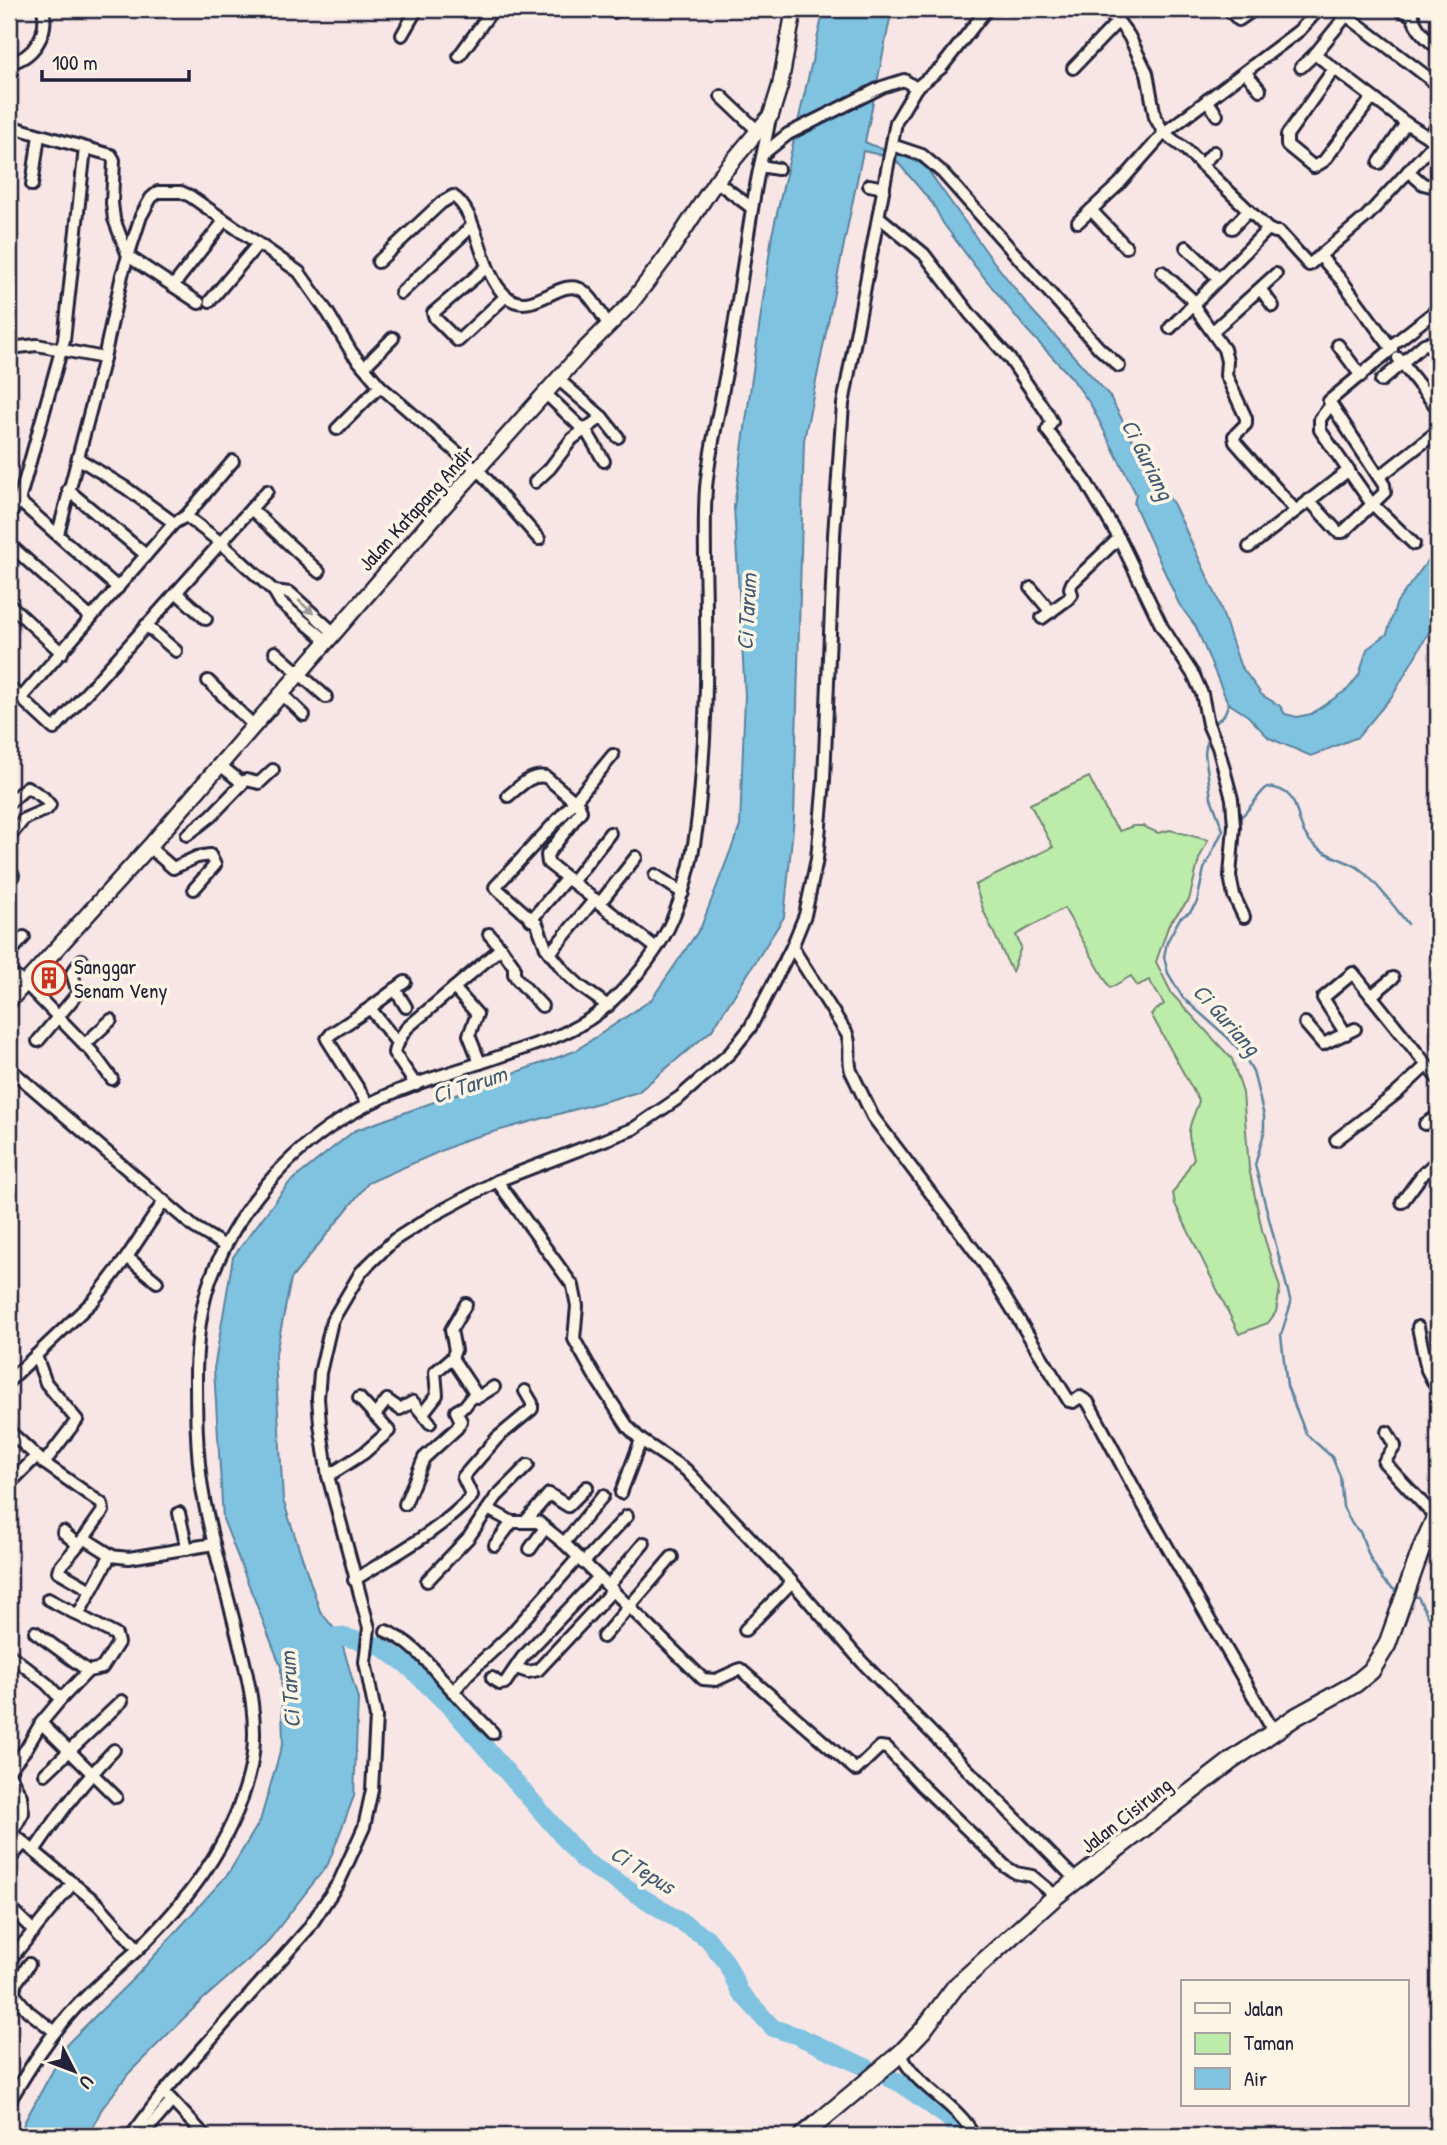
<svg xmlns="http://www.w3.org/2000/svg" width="1447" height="2145" viewBox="0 0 1447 2145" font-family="'Patrick Hand',sans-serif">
<rect width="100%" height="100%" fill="#f8e5e5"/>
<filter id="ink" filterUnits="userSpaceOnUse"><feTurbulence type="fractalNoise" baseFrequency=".0143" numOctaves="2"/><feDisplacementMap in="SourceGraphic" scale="14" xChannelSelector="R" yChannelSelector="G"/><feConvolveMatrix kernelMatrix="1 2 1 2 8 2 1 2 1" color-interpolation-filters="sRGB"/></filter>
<g filter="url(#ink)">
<path fill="#bcebaa" stroke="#6f8672" stroke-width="2" d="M1089 777 1110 819 1120 831 1133 826H1143L1158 833 1170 830 1208 840 1199 859 1189 900 1169 924 1156 962 1172 994 1232 1059 1243 1093 1249 1168 1262 1230 1280 1288 1276 1312 1268 1323 1239 1334 1175 1204 1173 1193 1194 1158C1185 1126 1189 1130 1199 1101L1151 1014 1164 1004 1149 980 1137 986 1131 976 1110 988 1064 908 1016 935 1021 947 1012 972 984 912 975 885 1053 847 1030 804Z"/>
<path fill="#80c3e0" stroke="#5a839e" stroke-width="2" d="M824 9H892L865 142C885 152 906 155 925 166L990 257 1030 308 1109 395 1145 463 1174 505 1217 597 1240 665 1262 695 1280 706 1285 714 1297 717 1311 714 1348 689 1359 675 1367 649 1387 634 1397 602 1438 547 1437 618 1393 695 1358 737 1311 756 1269 738 1248 716 1228 703 1225 696 1196 627 1179 604 1134 504 1136 494 1091 405 1071 377 1027 330 974 265 943 223 933 204 894 158 863 151 804 440 794 818 784 917 712 1030 638 1092 468 1139 368 1183 291 1279 275 1358 283 1500 320 1611 340 1636 358 1699 354 1796 328 1864 265 1945 201 2001 129 2073 101 2110 89 2136H19L25 2121 68 2043 138 1974 228 1874 260 1821 283 1742 281 1667 223 1519 214 1369 233 1257 289 1183 354 1131 575 1051 651 1000 701 927 740 826 745 695 734 507 772 235Z"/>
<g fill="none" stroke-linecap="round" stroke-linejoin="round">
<g stroke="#5a839e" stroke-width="2.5">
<path d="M1213 725 1224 715 1229 703"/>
<path d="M1208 734 1205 753 1211 798 1223 830 1204 869 1197 902 1190 912 1180 918 1167 942 1164 957 1168 973 1183 998 1226 1036 1243 1054 1253 1071 1264 1116V1133L1255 1165 1291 1303 1281 1335 1287 1386 1306 1434 1332 1457 1340 1476 1343 1507 1352 1524 1360 1532 1370 1558 1383 1580 1399 1594"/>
<path d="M1237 820C1250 811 1255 798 1267 787 1307 790 1289 823 1314 845 1325 856 1344 859 1357 867 1372 876 1396 909 1408 924"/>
<path d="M1409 1595 1418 1597 1438 1635"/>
</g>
<path stroke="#80c3e0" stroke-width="18" d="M316 1639 340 1636 380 1646 406 1664 453 1710 584 1861 707 1938 726 1962 740 1992 773 2028 798 2036 900 2083 951 2120 958 2136"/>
<g stroke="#22223b" stroke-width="16">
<g id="minor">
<path d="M1104 9 1118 21 1129 36 1147 73 1155 117 1164 133 1185 149 1268 229 1275 232H1279L1309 265 1367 216 1438 139"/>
<path d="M1228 9 1239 20 1255 9"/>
<path d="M1338 9 1438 85"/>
<path d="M1399 9 1413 16C1415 29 1428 40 1438 48"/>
<path d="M614 12V9"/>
<path d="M1346 16 1315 54 1406 123 1379 163"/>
<path d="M402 35 417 9"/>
<path d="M459 56 493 9"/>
<path d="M9 63C34 58 49 33 43 9"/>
<path d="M1301 67 1315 54"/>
<path d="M1073 68 1118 21"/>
<path d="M1334 69 1287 135V145L1314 167 1324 161 1372 98"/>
<path d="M1246 73 1260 90"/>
<path d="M721 96 758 131"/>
<path d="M1207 100 1217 115"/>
<path d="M1406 123 1428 137 1438 126"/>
<path d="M9 126 111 155 114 160 112 203 114 219 128 256 199 303"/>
<path d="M892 145 922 155 942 172 1099 348 1119 366"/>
<path d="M763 154 788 134 882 87 904 80 916 88"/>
<path d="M1201 165 1214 152"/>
<path d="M760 166 778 169"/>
<path d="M1408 171 1423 184 1431 186 1438 181"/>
<path d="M716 181 752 208"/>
<path d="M32 185 39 135"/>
<path d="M869 185 884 188"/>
<path d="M1091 210 1126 247"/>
<path d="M879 217 924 254 970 314 1009 358 1047 413 1052 422 1047 430 1085 480 1119 538 1162 627 1194 676 1202 694 1208 724 1218 747 1232 799 1234 826 1230 876 1234 896 1244 917"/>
<path d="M1078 222 1119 184 1164 133 1300 30 1319 9"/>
<path d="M1232 228 1248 211"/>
<path d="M1268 229 1193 305 1224 349 1227 361 1226 375 1246 418V424L1234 436 1235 442 1295 510"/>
<path d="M1186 247 1219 279"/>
<path d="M378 262 441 203 453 196C479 212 479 273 506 296 532 319 560 276 582 290 592 296 601 314 608 324"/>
<path d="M487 267 433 313 435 318 458 341 506 296"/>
<path d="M1162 272 1196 303"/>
<path d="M173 286 224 221"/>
<path d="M1261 290 1273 306"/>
<path d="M401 293 472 226"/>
<path d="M210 301 258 244"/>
<path d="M1170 328 1193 305"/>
<path d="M1213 331 1276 274"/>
<path d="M1338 345 1361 376"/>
<path d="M1391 346 1438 309"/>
<path d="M9 348 37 345 104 358"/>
<path d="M1398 358 1434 404"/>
<path d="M364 367 393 338"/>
<path d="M1381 381 1424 344 1427 343 1438 354"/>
<path d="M546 394 588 434 604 461"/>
<path d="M1330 406 1320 419V430L1371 503 1414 544"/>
<path d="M602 417 618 437"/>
<path d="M337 429 380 386"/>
<path d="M79 459 126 488 174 523"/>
<path d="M1379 477 1438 431"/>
<path d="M535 482 550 468 572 439 602 417 558 379"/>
<path d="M68 490 146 555"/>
<path d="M1309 500 1338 532H1343L1385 492 1384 485 1329 401 1392 349 1342 281 1320 256"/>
<path d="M19 501 118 588"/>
<path d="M251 509 319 572"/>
<path d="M9 515 19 501 64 340 85 148"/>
<path d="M186 516 220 542 274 591 281 603 326 640"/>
<path d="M58 534 104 358 122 275 141 216 151 198 158 192H181L190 196 299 272 328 313 352 353 380 386 482 474 539 539"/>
<path d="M9 544 91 618"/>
<path d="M1249 547 1349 470"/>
<path d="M1031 588 1051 612"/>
<path d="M274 591 290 593 333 632"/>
<path d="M176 592 206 619"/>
<path d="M9 604 62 653"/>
<path d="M1042 618 1068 599 1072 594 1070 588 1072 583 1119 538"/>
<path d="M146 625 176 651"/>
<path d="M275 652 326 697"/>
<path d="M208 681 253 725"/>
<path d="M9 687 54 729 267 491"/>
<path d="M281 693 304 715"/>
<path d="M21 698 174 523 186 516 233 461"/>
<path d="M219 764 242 783"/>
<path d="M508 796C520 787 529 774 546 777L579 805 581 811 547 855 548 863 656 948"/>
<path d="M9 803 27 787 43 797 50 805 47 809 24 819 10 836"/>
<path d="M187 835 211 816 246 780 259 783 273 770"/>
<path d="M149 847 173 868 197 857 210 855 215 865 194 889"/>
<path d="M655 875 683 893"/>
<path d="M9 878 13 875"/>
<path d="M572 882 610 833"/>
<path d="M600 903 636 857"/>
<path d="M531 920 567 878"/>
<path d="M792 947 847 1034C852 1047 847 1058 851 1071L873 1117 983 1262 1069 1401 1073 1402 1080 1397 1088 1402 1141 1501 1274 1732"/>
<path d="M501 948 514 966V974L517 979 542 1006"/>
<path d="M550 953 595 899"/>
<path d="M9 954 24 937"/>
<path d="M9 973 25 983 92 1052 112 1079"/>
<path d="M454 988 477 1014 469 1035 480 1063"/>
<path d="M395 989 406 1007"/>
<path d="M1371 996 1393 978"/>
<path d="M608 1006 580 986 566 973 546 948 537 924 495 887 575 801 613 755"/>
<path d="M1305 1023 1323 1044 1355 1029"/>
<path d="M1346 1034 1323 998 1353 973 1438 1079"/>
<path d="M38 1041 78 993 72 973 82 960"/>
<path d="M398 1044 370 1008 405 982"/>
<path d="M84 1045 111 1020"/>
<path d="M9 1068 194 1227 225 1246"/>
<path d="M416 1085 394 1053C394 1048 404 1031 408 1027L501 948 489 934"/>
<path d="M368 1104 327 1039 331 1034 370 1008"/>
<path d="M1425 1124 1438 1116"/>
<path d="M1336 1140 1397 1093 1427 1065"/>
<path d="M497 1181 573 1286 577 1306 574 1339 594 1375 628 1427 641 1440 686 1470 792 1582 862 1662 1076 1880"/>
<path d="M1402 1202 1422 1175 1438 1160"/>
<path d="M127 1257 157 1282"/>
<path d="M1418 1327 1427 1370 1438 1391"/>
<path d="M36 1356 46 1383 77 1420 44 1463"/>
<path d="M452 1358 455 1350 451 1330 466 1304"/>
<path d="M9 1381 94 1300 127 1257 164 1201"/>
<path d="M423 1413 437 1395 435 1372 452 1358 478 1397 494 1387"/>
<path d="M375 1415 387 1400 400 1409 413 1402 430 1423"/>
<path d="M9 1431 44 1463 102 1504 103 1511 84 1538"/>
<path d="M1387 1432 1395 1446 1384 1462 1438 1520"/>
<path d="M328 1476 364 1453 389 1431 359 1398"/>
<path d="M9 1484 36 1457"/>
<path d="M621 1493 641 1440"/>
<path d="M405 1504 424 1458 457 1428 461 1421 456 1411 465 1406 474 1394"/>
<path d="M488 1509 512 1522"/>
<path d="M179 1513 187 1549"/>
<path d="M525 1522 549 1494 568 1506 587 1487"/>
<path d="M63 1532 78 1545"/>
<path d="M564 1543 603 1496"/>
<path d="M495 1545 512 1522H538L564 1543 703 1679 716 1680 740 1669 856 1770 880 1747 887 1748 922 1786 1006 1867 1016 1873 1032 1876 1056 1896"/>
<path d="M530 1549 545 1528"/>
<path d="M583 1563 627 1516"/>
<path d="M354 1580C394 1555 440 1531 472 1496L463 1477 497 1438 532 1409V1403L525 1391"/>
<path d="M427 1581 469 1537 496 1497 528 1465"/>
<path d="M608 1586 644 1543"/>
<path d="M91 1590 58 1571 59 1568 84 1538 111 1555"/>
<path d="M48 1599 78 1615"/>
<path d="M745 1630 792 1582"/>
<path d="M386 1631C417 1644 433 1670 455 1693 467 1707 481 1720 493 1733"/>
<path d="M35 1632 88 1671"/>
<path d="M603 1637 672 1557"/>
<path d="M9 1654 47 1684 61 1699"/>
<path d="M516 1668 528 1672 538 1670 613 1590"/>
<path d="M492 1678 500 1684 505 1683 522 1658 599 1577"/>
<path d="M453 1692 468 1674 510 1635 578 1558"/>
<path d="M41 1723 116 1797"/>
<path d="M9 1770 26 1749 41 1723 61 1699 88 1671 102 1668 118 1643 116 1635 78 1615 110 1556 129 1558 214 1544"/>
<path d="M9 1774 21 1796 23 1813 12 1833 98 1904 138 1949"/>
<path d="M45 1774 122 1701"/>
<path d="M34 1851C58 1815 84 1781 114 1750"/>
<path d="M9 1860 24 1843"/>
<path d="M9 1907 34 1931"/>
<path d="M9 1961 73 1883"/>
<path d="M9 1988 28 2011 54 2031"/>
<path d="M14 1992 16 1983 29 1964"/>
<path d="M901 2053C912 2086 959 2103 974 2136"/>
<path d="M164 2092 205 2136"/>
<path d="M9 2102C29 2069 49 2036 76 2007 95 1987 116 1969 136 1951 188 1901 231 1845 249 1775 263 1722 245 1666 232 1614 221 1572 209 1531 202 1488 196 1449 196 1410 196 1371 197 1337 201 1299 215 1268 244 1199 297 1142 363 1107 404 1085 451 1073 495 1058 535 1044 579 1033 610 1003 634 980 660 949 673 918 693 871 699 820 702 769 706 718 707 668 706 617 706 573 703 531 706 488 709 453 718 418 724 383 737 318 744 252 756 186 760 163 766 141 770 117"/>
<path d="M131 2136 164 2092 308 1929 339 1882 364 1827 372 1790 376 1717 365 1662 369 1628 328 1476 320 1424 318 1398 320 1373 332 1321 361 1272 394 1240 432 1216 497 1181 633 1129 680 1097 730 1053 750 1028 792 947 805 915 817 859 824 780 834 535 843 404 896 122 916 88 941 68 987 9"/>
<path d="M142 2136 172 2101"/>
</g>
</g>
<g stroke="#22223b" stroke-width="19">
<path id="tertiary" d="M9 1001 149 847 438 513 583 351 631 303 669 253 716 181 771 115 780 86 794 9"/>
</g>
<g stroke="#22223b" stroke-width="21">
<path id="secondary" d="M802 2136 901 2053 923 2030 955 1987 1056 1896 1231 1761 1297 1716 1355 1684 1371 1671 1387 1645 1422 1547 1438 1512"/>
</g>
<use href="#minor" stroke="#fcf5e5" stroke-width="10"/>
<use href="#tertiary" stroke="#fcf5e5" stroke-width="14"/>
<use href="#secondary" stroke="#fcf5e5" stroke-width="16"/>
</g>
<defs><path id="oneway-solid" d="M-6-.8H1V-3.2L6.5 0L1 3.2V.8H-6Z" transform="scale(1.75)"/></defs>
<use fill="#9a9698" href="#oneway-solid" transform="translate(306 607) rotate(42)"/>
</g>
<defs>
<g id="building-ring" transform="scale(1.75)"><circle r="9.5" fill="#fcf5e5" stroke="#c8321e" stroke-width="1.5"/><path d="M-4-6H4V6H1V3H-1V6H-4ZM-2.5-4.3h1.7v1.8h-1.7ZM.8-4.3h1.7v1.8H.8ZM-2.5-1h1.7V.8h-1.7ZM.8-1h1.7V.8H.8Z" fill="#c8321e"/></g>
</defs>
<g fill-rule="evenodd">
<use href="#building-ring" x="49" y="978"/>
</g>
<g text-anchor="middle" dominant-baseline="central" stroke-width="7" stroke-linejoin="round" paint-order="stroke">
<g font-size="21" fill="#22223b" stroke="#fcf5e5">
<text transform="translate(416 508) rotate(-48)">Jalan Katapang Andir</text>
<text transform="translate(1126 1815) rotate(-38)">Jalan Cisirung</text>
</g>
<g font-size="21" fill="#22223b" stroke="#fcf5e5" text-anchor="start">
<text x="74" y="966">Sanggar<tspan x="74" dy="24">Senam Veny</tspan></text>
</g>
<g font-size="23" font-style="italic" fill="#435a75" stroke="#fcf5e5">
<text transform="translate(1148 459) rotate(63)">Ci Guriang</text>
<text transform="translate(746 612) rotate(-87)">Ci Tarum</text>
<text transform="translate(1227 1019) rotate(48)">Ci Guriang</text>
<text transform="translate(469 1084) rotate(-18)">Ci Tarum</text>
<text transform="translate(289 1690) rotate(-94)">Ci Tarum</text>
<text transform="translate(643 1869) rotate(32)">Ci Tepus</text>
</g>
</g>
<rect width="1447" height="2145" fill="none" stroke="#fcf5e5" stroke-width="35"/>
<rect x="18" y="18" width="1412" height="2110" fill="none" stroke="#22223b" stroke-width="2.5" filter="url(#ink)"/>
<rect x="1181" y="1980" width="228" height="126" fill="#fcf5e5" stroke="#a5a1a1" stroke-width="2"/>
<rect x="1195" y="2003" width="35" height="10" fill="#fcf5e5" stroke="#a5a1a1" stroke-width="2"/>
<text x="1244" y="2016" font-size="21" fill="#22223b">Jalan</text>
<rect x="1195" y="2033" width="35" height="21" fill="#bcebaa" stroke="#a5a1a1" stroke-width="2"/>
<text x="1244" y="2050" font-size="21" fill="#22223b">Taman</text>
<rect x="1195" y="2068" width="35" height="21" fill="#80c3e0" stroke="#a5a1a1" stroke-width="2"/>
<text x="1244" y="2086" font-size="21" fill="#22223b">Air</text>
<g transform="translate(74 2071) rotate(132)" stroke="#fcf5e5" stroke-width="5" paint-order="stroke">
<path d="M0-5L12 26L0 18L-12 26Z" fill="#22223b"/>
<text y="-10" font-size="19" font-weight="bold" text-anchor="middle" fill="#22223b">U</text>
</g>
<path d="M42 70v10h147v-10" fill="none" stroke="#22223b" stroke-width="3.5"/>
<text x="52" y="70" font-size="21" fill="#22223b" stroke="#fcf5e5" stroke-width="5" paint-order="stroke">100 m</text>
</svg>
